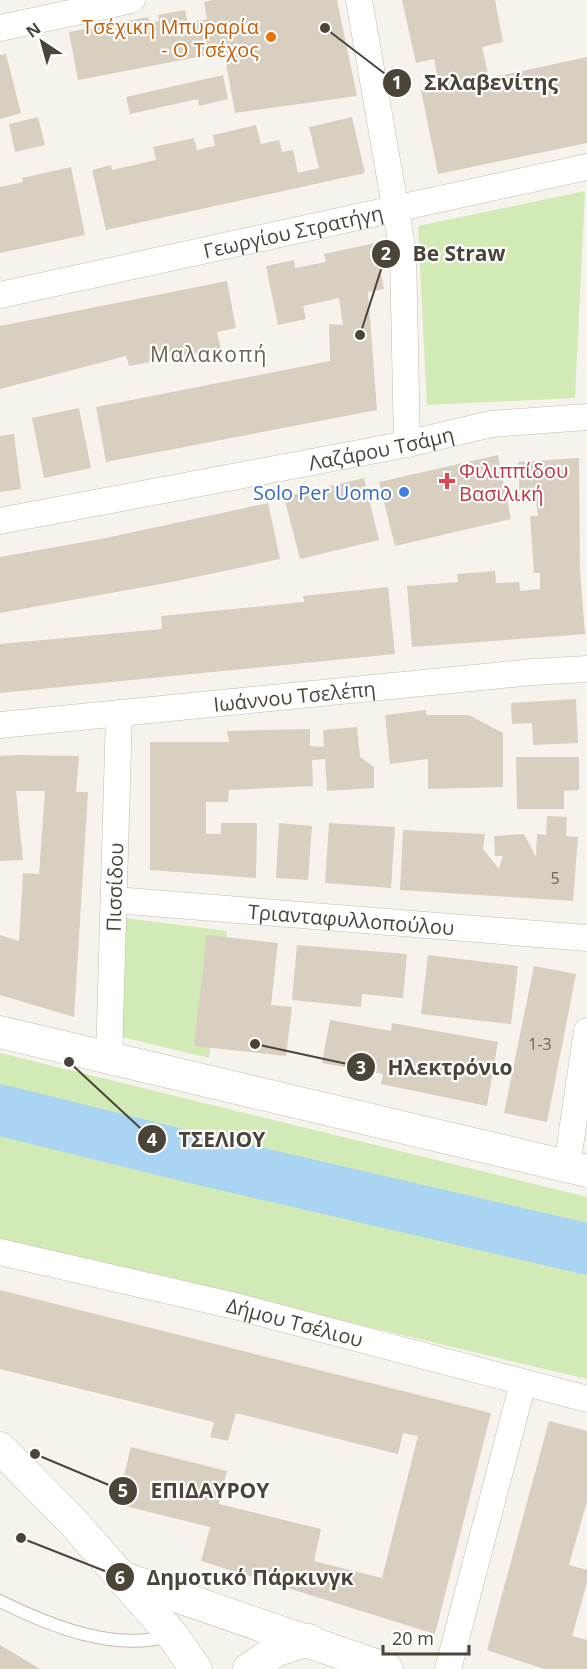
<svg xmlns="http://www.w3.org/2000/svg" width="587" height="1669" viewBox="0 0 587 1669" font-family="'Open Sans',sans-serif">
<rect width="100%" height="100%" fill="#f6f3ec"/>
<g fill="#d2eab5">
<path d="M585 191 575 398 427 405 418 226Z"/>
<path d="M117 917 227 931 209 1058 118 1036Z"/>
<path d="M0 1053 587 1197V1379L0 1239Z"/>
</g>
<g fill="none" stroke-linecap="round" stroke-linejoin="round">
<path stroke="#a9d4f2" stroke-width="51" d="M0 1110 190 1157 587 1249"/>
</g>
<g fill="#d8cfc1">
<path d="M213 0H337L357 96 235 113 224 52 78 80 69 32 106 25 107 30 117 28 116 23 148 17 150 23 159 21 158 15 185 10 188 23 207 19 204 2Z"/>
<path d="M402 0H495L503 42 482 47 489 78 587 57V143L438 174 421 90 439 86 434 59 416 63Z"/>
<path d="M6 54 21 113 0 119V55Z"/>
<path d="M223 75 228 99 199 106 198 99 130 114 126 97Z"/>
<path d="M38 117 45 145 15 152 9 124Z"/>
<path d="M352 117 365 173 106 230 92 170 111 165 112 170 156 160 153 147 194 138 197 150 215 146 213 135 256 125 261 144 279 140 282 152 293 150 298 173 319 168 309 127Z"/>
<path d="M71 167 85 235 0 253V187L23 182 22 178Z"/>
<path d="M375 243 384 289 368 292 377 410 106 462 96 407 330 361 329 324 343 325 339 298 303 306 306 319 278 325 266 266 294 260 295 268 326 262 324 254Z"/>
<path d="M227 281 236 328 217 332 221 349 129 366 126 356 0 389V326Z"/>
<path d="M79 408 91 468 44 478 32 418Z"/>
<path d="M14 434 21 489 0 492V436Z"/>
<path d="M498 455 511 519 395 546 379 482Z"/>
<path d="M579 458 580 571 585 634 412 647 407 586 458 582 457 574 495 571 496 583 519 582 520 591 540 589V573H534L530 516H538L536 501 520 502 518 462Z"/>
<path d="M364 478 379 540 300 559 284 497Z"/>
<path d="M268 503 280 559 177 581 0 613V557L106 538Z"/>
<path d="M388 587 395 654 0 693V644L162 629 161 616 304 602 303 596Z"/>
<path d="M576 699 578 743 533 745 532 723 512 724 511 703Z"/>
<path d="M426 710V715H469L503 733V787L428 789V759L390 764 385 715Z"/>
<path d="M357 727 360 757 374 767V788L327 791 325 759 312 760 313 786 229 790 228 802H206V834H221V823H257L256 878 150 870V742H229L227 731 310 729V746L324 747 323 730Z"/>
<path d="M17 755 79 756 76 792H88L74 1017 0 995V935L19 941 23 873 39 874 45 791H16L23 860 0 861V756Z"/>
<path d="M516 757H579V790L564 791V809H517Z"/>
<path d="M547 816 567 817 566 836 578 837 573 901 400 890 403 830 485 834 483 849 499 869 503 856H495L494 836 524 834 536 857 537 834 546 835Z"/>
<path d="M279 823 312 826 308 880 276 878Z"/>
<path d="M329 823 395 827 391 888 325 883Z"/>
<path d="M207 935 278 943 271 1005 292 1007 286 1056 194 1046Z"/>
<path d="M297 945 407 954 403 998 362 994 361 1007 292 1000Z"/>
<path d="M428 955 518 966 511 1024 421 1014Z"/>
<path d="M534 966 576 974 547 1122 504 1113Z"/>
<path d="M330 1020 391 1031 392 1023 498 1042 487 1106 381 1084 383 1074 322 1063Z"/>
<path d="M0 1290 491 1413 435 1634 201 1561 210 1527 117 1504 131 1447 227 1471 219 1504 321 1529 314 1561 382 1578 418 1436 403 1433 398 1454 236 1413 228 1441 210 1437 214 1422 0 1369Z"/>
<path d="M549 1421 587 1431V1501L569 1565 587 1570V1583L572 1636 587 1640V1669H544L487 1650Z"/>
<path d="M0 1645 17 1655 40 1669H0Z"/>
</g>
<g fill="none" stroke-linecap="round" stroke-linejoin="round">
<g stroke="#c2bbae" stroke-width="14">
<path id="service" d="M0 1601C48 1625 114 1652 168 1636"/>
</g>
<g stroke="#c2bbae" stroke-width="27">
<g id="minor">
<path d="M359 0 403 252 407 444"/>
<path d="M0 28 132 0"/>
<path id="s1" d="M0 295 587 167"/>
<path id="s2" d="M0 521 407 444 491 424 587 417"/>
<path id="s3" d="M0 725 533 672 587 669"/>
<path id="s4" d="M115 900 587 938"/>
<path id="s5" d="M109 1059 119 713"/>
<path d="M567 1166 587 1031"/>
<path id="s6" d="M0 1252 235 1306 587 1399"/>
<path d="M448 1669 523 1383"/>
</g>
</g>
<g stroke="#c2bbae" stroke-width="33">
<g id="tertiary">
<path d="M0 1032 587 1171"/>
<path d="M0 1448 73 1522 172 1635 196 1669"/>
<path d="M121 1577 387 1669"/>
<path d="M249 1669 277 1650 309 1640"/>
</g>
</g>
<use href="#service" stroke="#fff" stroke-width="12"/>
<use href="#minor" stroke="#fff" stroke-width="26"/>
<use href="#tertiary" stroke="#fff" stroke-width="32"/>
</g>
<circle fill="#e8710a" stroke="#fff" stroke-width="2" cx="271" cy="37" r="6"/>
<path fill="#e0444e" stroke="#fff" stroke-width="2" d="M444 472h6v6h6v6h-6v6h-6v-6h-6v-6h6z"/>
<circle fill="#3f7fe0" stroke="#fff" stroke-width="2" cx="404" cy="492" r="6"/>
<g text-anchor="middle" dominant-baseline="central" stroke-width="4.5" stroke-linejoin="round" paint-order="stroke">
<g font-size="16" fill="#6e675b">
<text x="555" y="878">5</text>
<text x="540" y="1044">1-3</text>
</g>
<g font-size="20" fill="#c56008" stroke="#fff" text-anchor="end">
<text x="259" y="26">Τσέχικη Μπυραρία<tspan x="259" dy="23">- Ο Τσέχος</tspan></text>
</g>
<g font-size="20" fill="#4b4439" stroke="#fff">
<text stroke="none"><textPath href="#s1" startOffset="300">Γεωργίου Στρατήγη</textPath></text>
<text stroke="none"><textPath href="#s2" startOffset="388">Λαζάρου Τσάμη</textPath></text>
<text stroke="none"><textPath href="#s3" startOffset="296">Ιωάννου Τσελέπη</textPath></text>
<text stroke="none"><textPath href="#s5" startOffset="172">Πισσίδου</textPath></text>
<text stroke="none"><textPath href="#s4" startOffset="237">Τριανταφυλλοπούλου</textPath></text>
<text stroke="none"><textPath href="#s6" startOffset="303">Δήμου Τσέλιου</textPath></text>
</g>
<g font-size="20" fill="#be3a42" stroke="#fff" text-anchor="start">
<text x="459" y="470">Φιλιππίδου<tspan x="459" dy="23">Βασιλική</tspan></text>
</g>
<g font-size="20" fill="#366cbe" stroke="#fff" text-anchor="end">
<text x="392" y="492">Solo Per Uomo</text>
</g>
<g font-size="21" letter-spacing="1.5" fill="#6e6250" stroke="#fff">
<text x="209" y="354">Μαλακοπή</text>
</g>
</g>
<path fill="none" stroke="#4b4439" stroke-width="2" d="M325 28L397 83M360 335L386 254M255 1044L361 1067M69 1062L152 1139M35 1454L123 1491M21 1538L120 1577"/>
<g fill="#4b4439" stroke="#fff" stroke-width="2">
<circle cx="325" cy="28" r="6"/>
<circle cx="360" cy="335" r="6"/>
<circle cx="255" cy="1044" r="6"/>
<circle cx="69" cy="1062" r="6"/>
<circle cx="35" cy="1454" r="6"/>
<circle cx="21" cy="1538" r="6"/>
<circle cx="397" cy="83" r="15"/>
<circle cx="386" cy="254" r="15"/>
<circle cx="361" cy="1067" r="15"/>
<circle cx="152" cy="1139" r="15"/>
<circle cx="123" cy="1491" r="15"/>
<circle cx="120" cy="1577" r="15"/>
</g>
<g font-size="18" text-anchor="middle" font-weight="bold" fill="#fff">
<text x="397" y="89">1</text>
<text x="386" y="260">2</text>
<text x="361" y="1074">3</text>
<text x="152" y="1146">4</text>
<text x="123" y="1497">5</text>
<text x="120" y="1584">6</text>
</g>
<g font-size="21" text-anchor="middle" font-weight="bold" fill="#4b4439" stroke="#fff" stroke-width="4.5" stroke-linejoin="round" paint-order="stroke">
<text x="491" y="90">Σκλαβενίτης</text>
<text x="459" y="261">Be Straw</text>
<text x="450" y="1075">Ηλεκτρόνιο</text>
<text x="222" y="1147">ΤΣΕΛΙΟΥ</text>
<text x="210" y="1498">ΕΠΙΔΑΥΡΟΥ</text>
<text x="250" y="1585">Δημοτικό Πάρκινγκ</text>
</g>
<g transform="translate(42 42) rotate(324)" stroke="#ffffff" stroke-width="4.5" paint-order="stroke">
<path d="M0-4.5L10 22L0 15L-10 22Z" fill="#4b4439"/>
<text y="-9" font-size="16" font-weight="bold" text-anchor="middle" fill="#4b4439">N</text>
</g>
<path d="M383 1645v9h86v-9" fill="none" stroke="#4b4439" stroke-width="3"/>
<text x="392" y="1645" font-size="18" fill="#4b4439" stroke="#ffffff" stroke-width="4.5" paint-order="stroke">20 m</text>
</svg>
